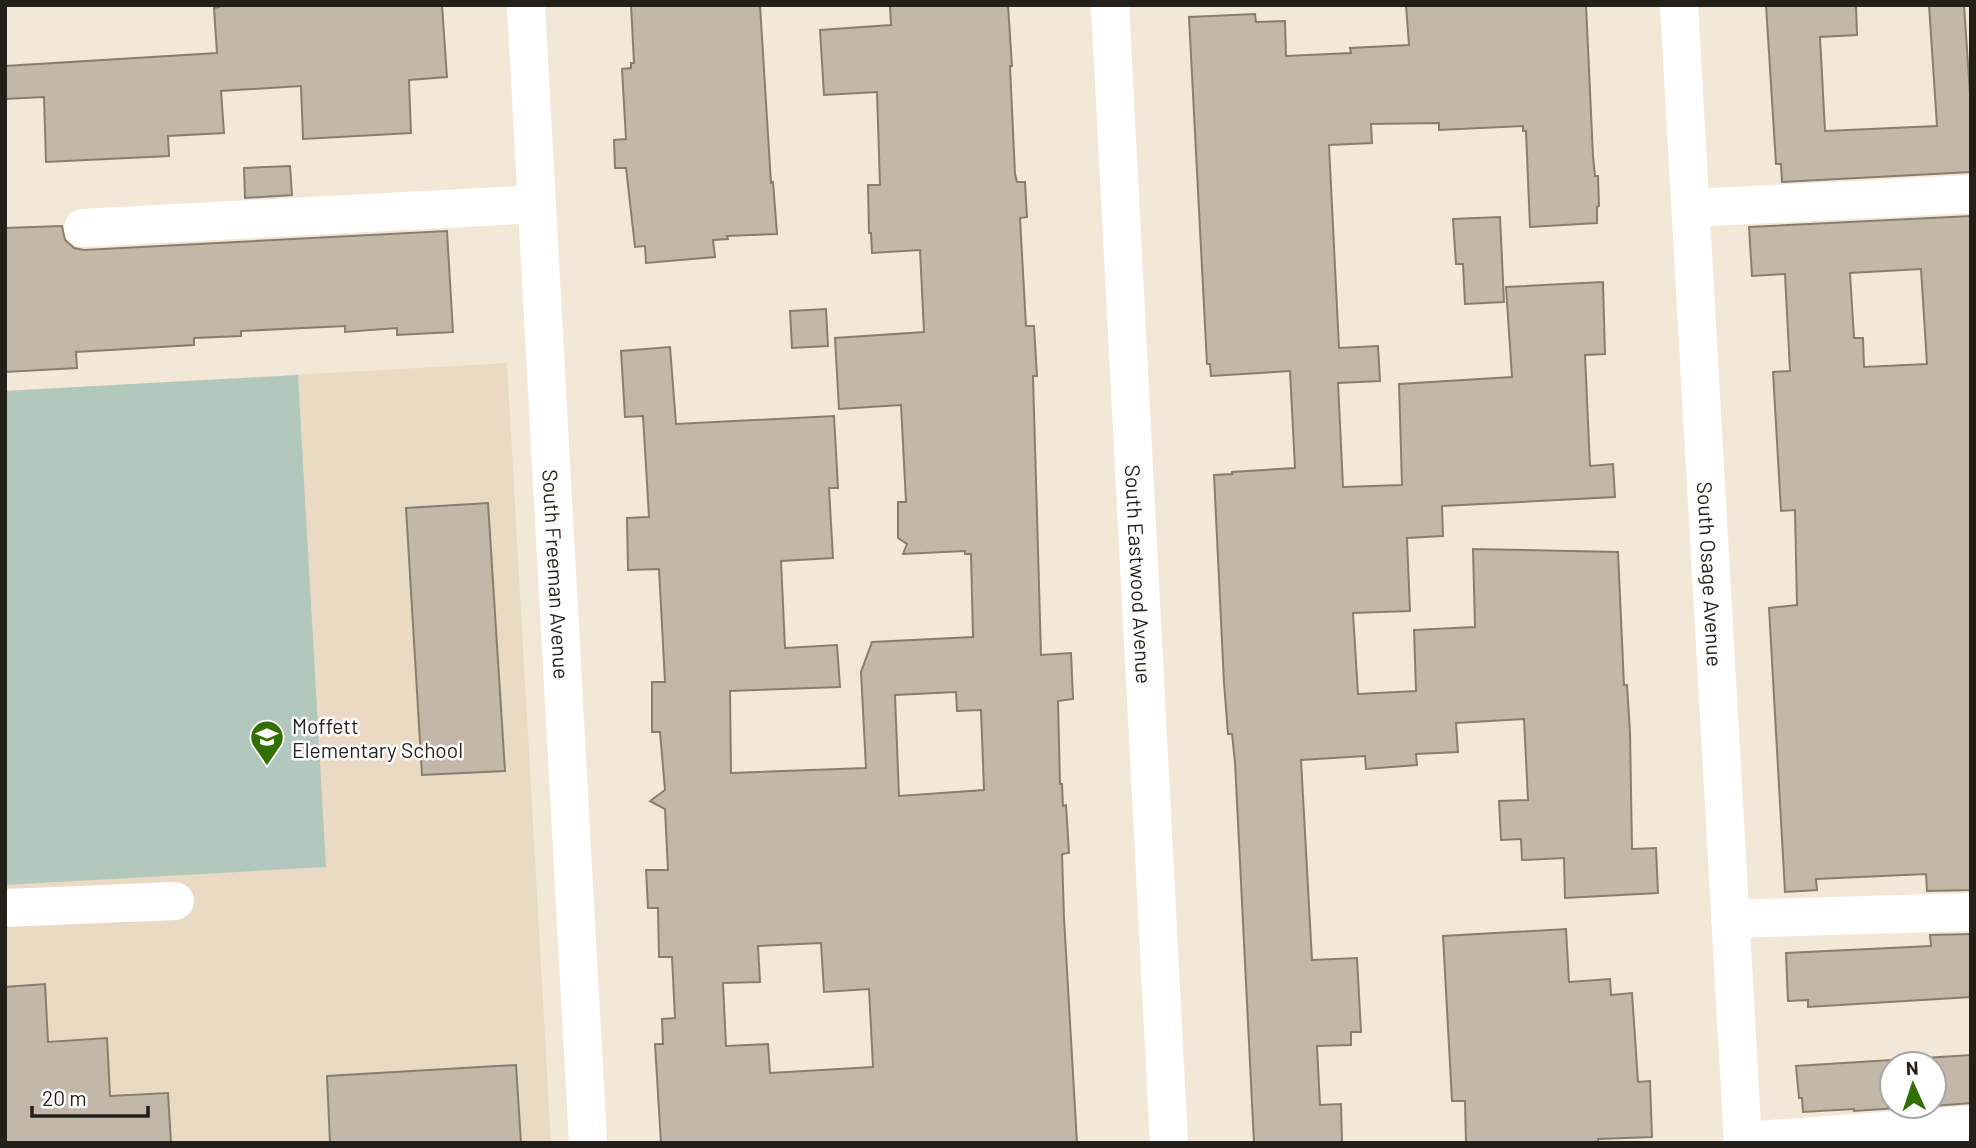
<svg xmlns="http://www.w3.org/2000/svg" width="1976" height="1148" viewBox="0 0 1976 1148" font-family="Barlow,sans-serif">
<rect width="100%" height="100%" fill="#f3e8d8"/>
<path fill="#eadac4" d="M507 363 551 1143H5V391Z"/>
<path fill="#b3c8bd" d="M298 375 326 867 5 885V391Z"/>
<g fill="#c2b7a8" stroke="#887e6f" stroke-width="2" fill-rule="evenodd">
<path d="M219 5H442L447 77 409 80 411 133 303 139 301 86 221 91 224 133 168 136 169 156 46 162 44 97 5 99V66L217 53 214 8 219 7Z"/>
<path d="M631 5H760L771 183 773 182 777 234 727 236 728 239 713 240 715 257 646 263 645 246 635 247 626 168H615L614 140 626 139 622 69 631 68V63H634Z"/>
<path d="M890 5H1008L1012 66H1010L1015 174 1017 182H1025L1027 217 1020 218 1026 326H1034L1037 376H1033L1041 655 1071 653 1073 699 1058 701 1060 784H1062L1063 806 1066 805 1069 853 1062 854 1064 918 1077 1143H661L655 1044H663L662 1019 675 1018 672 957H659L658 908H648L646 870H668L665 809 650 801 665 790 660 732H652V682H665L659 569 628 570 627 518 649 517 643 416 625 417 621 351 670 347 676 424 834 416 838 488H829L833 558 781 561 785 648 837 645 840 687 730 691 731 773 866 768 861 672 872 642 973 637 971 554H965V551L903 554 907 544 898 538V502H906L901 405 839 409 835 338 924 332 920 250 872 253 871 233H869L868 185H880L877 92 824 95 820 30 891 25ZM956 692 957 711 981 710 984 790 899 796 895 695ZM821 943 824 992 869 989 873 1067 770 1073 768 1044 726 1046 723 983 760 982 758 946Z"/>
<path d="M1406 5H1586L1593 156 1595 176H1598L1599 206 1597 207V223L1530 227 1526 131H1523V126L1439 130V123L1371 124 1372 143 1329 145 1339 348 1378 346 1380 381 1338 383 1343 487 1402 485 1399 384 1512 377 1506 287 1603 282 1605 354 1585 355 1590 466 1613 464 1615 497 1442 506 1443 536 1407 538 1410 611 1353 613 1358 694 1416 691 1414 630 1475 627 1473 549 1618 552 1624 685H1627L1630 732 1632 849 1656 848 1658 893 1565 898 1564 858 1522 860 1521 839 1501 840 1499 801 1528 800 1524 719 1456 723 1458 752 1416 754 1417 765 1366 769 1365 756 1301 760 1312 960 1357 958 1361 1032H1351V1045L1317 1046 1320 1105 1341 1104 1342 1143H1254L1235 762 1232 734H1228L1224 683 1214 475 1232 474V472L1295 468 1290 371 1211 376 1210 364H1207L1189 17 1255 14 1256 22 1285 21 1286 56 1351 53 1350 48 1409 45Z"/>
<path d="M1766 5H1856L1857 35 1820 37 1825 131 1937 126 1929 5H1964L1971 108V172L1782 182 1781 164H1776Z"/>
<path d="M290 166 292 195 245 198 244 168Z"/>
<path d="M1971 216V890L1927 891 1926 874 1816 879 1817 890 1785 892 1769 608 1797 605 1795 510 1781 511 1773 372 1790 371 1785 274 1752 276 1749 227ZM1921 269 1927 364 1864 367 1863 338H1854L1850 273Z"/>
<path d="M1500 217 1504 302 1465 304 1463 264H1456L1453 219Z"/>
<path d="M62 226 65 240 74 248 84 250 447 231 453 332 397 335V328L345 332V326L241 331V336L194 338V345L76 352 77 368 5 372V228Z"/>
<path d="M826 309 828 346 792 348 790 311Z"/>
<path d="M488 503 505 771 422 775 406 508Z"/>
<path d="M1566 929 1569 982 1610 979 1611 995 1632 993 1638 1082 1650 1081 1652 1137 1598 1139V1143H1466L1465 1101H1452L1443 936Z"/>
<path d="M1971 934V997L1808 1007V1000L1788 1001 1786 953 1931 946 1930 935Z"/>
<path d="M45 984 48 1042 107 1038 110 1096 168 1093 171 1143H5V987Z"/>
<path d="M1971 1055V1103L1934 1106V1064H1892V1106H1929L1854 1111V1109L1803 1112 1802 1098H1799L1796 1066Z"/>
<path d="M516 1065 521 1143H330L327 1076Z"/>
</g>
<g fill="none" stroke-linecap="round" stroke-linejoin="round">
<g stroke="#fff" stroke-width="38">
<path id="s1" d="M526 5 588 1143"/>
<path id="s2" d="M1110 5 1169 1143"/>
<path id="s3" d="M1679 5 1743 1143"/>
<path d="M1691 208 1971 194"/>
<path d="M83 228 537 204"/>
<path d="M5 908 175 901"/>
<path d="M1730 919 1971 912"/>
<path d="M1743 1141 1971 1125"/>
</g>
</g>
<defs>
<g id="school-pin" transform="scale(1.75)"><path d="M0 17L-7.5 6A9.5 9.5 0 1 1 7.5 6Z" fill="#326f01" stroke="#fff"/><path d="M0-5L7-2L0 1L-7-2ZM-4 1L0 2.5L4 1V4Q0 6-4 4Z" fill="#fff"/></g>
</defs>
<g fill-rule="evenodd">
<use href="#school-pin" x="267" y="737"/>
</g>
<g text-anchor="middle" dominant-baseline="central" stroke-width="5" stroke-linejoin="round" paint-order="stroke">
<g font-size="21" fill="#231f19" stroke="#fff">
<text stroke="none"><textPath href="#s1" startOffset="570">South Freeman Avenue</textPath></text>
<text stroke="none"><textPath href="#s2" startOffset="570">South Eastwood Avenue</textPath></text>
<text stroke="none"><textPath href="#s3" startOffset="570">South Osage Avenue</textPath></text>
</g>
<g font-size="21" fill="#231f19" stroke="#fff" text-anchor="start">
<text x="292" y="725">Moffett<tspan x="292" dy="24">Elementary School</tspan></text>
</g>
</g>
<rect width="1976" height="1148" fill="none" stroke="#231f19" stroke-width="14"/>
<g transform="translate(1913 1085) rotate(357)"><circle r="33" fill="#ffffff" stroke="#a7a5a3" stroke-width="2"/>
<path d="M0-5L12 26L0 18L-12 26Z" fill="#326f01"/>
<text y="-10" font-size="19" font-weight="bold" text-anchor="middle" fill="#231f19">N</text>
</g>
<path d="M32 1106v10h116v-10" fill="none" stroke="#231f19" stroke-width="3.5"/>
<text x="42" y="1106" font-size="21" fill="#231f19" stroke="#ffffff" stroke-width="5" paint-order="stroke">20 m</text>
</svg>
